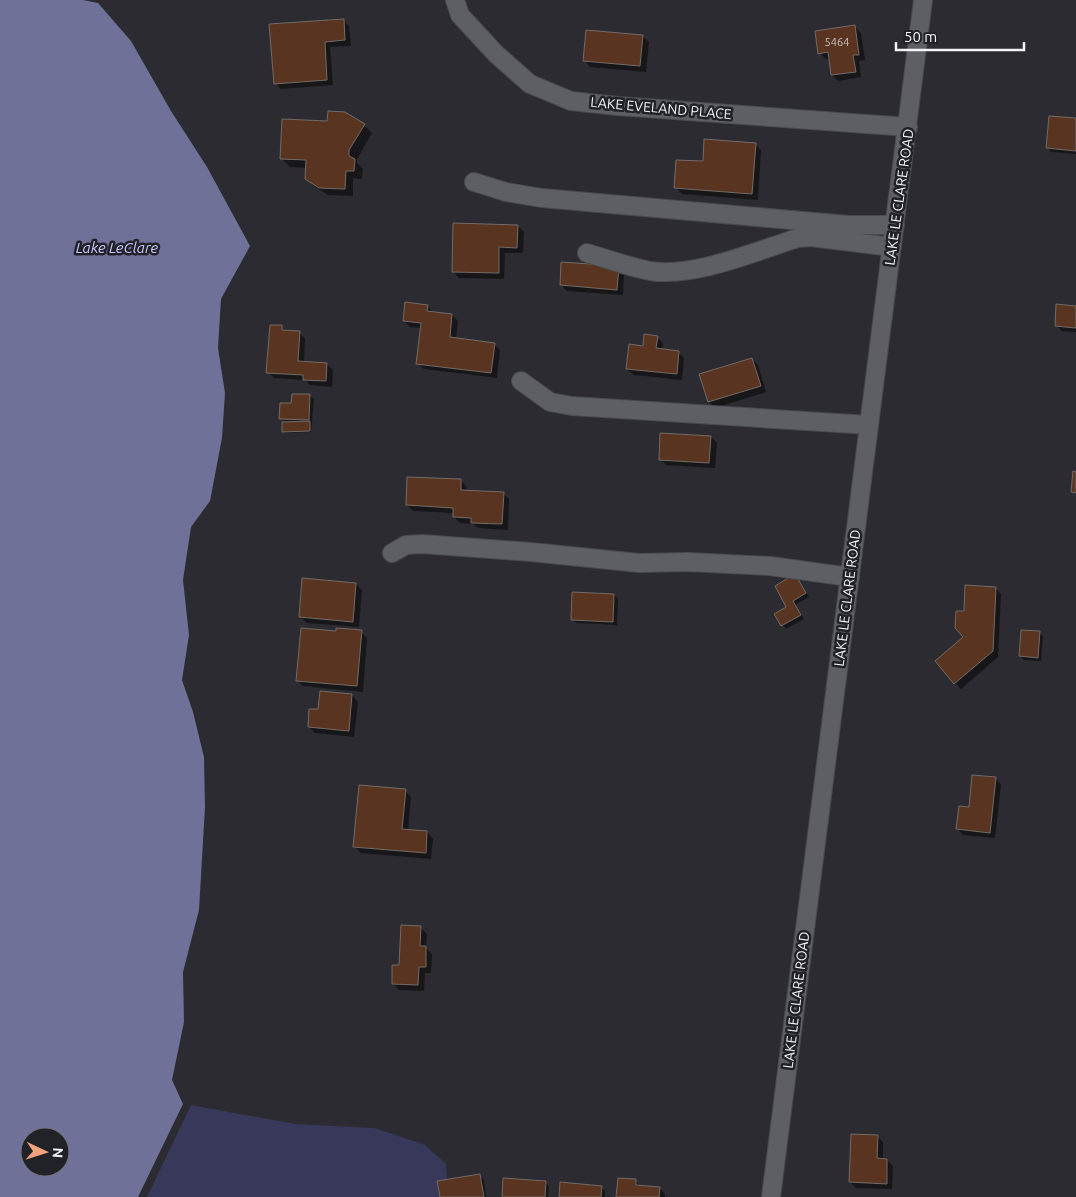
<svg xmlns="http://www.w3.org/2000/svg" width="1076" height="1197" viewBox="0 0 1076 1197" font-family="Ubuntu,sans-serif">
<rect width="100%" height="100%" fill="#2b2b31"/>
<path fill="#38395a" d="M191 1105 295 1124 374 1128 425 1145 446 1164 448 1197H147Z"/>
<path fill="#6f7199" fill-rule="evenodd" d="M0 0H83L98 3 131 41 171 111 207 167 250 246 221 299 218 348 225 393 222 438 210 501 191 527 183 580 189 635 182 680 193 712 204 757 205 807 199 910 183 972 184 1022 172 1080 183 1104 138 1197H0ZM30 1137H60V1167H30Z"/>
<g fill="#0007">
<path d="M343 20 349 26 351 46 330 47 333 85 281 89 275 83Z"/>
<path d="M855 27 861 33 865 60 859 61 861 77 838 81 832 75 830 59H826L820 53Z"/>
<path d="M642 36 649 42 646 72 590 67 584 60Z"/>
<path d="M1076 119V154L1051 152 1048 148Z"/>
<path d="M329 122 364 125 372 133 357 159V163L363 169 362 179 353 178V196L328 195 315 187 306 179 307 168 290 167 281 158Z"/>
<path d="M755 144 761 150 758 200 682 194 676 188 704 163Z"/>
<path d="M518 226 524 232 523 253H505L504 279 459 278 453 271Z"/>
<path d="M618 267 624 273 623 295 567 291 561 285Z"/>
<path d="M427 306 433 312 452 315 458 321 456 339 494 344 500 350 497 378 424 369 418 363 422 328 410 327 404 321Z"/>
<path d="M1076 307V332L1062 331 1056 325Z"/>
<path d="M281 327 286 332H299L305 339 304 363 327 364 333 370 332 387 310 385 305 380 274 378 268 372Z"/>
<path d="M657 337 663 343 662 350 678 352 684 358 682 380 634 375 627 369 644 347Z"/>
<path d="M752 359 758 365 766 392 715 408 709 402Z"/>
<path d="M310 396 314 399 311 432 285 433 284 431V421L280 418 292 405Z"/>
<path d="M711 437 717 443 715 468 666 465 660 459Z"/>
<path d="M461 481 467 487 466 491 503 493 509 499 508 530 478 528 473 524 460 523 454 517V513L413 511 407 505Z"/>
<path d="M795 576 809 597 795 605 804 619 786 629 776 614 788 608Z"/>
<path d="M356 584 362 590 359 627 307 623 301 617Z"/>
<path d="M995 588 1001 594 998 657 961 689 955 683 965 637V612Z"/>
<path d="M614 595 618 599 617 625 576 623 573 620Z"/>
<path d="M337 632H361L367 638 363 692 303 686 297 680Z"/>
<path d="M1039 633 1043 636 1041 661 1024 660 1020 656Z"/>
<path d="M352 695 358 702 354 737 315 733 309 727 319 711Z"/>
<path d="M995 778 1001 785 995 838 963 835 957 828Z"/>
<path d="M405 791 411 797 408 831 427 832 433 839 431 859 361 853 355 847Z"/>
<path d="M421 928 427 934 426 948 432 954 431 973H425L424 991 399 990 393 984Z"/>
<path d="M877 1136 883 1142V1160H887L893 1166 892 1189 856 1188 850 1182Z"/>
<path d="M480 1176 484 1180 486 1197H441Z"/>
<path d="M635 1181 641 1186 659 1188 665 1194V1197H618Z"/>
<path d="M545 1182 549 1186 548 1197H503Z"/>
<path d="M601 1187 605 1191V1197H560Z"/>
</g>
<g fill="#593421" stroke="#736b67">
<path d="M344 19 345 40 325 42 327 80 274 84 269 24Z"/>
<path d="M855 25 859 55H853L856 72 831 75 828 52 818 54 815 31Z"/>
<path d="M586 30 643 35 640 66 583 61Z"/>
<path d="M328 111 345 112 365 124 349 150V156L355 159 354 171H346L345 189 319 188 305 179 306 160 280 159 282 119 327 121Z"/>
<path d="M1049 116 1076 118V151L1046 148Z"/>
<path d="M704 139 756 143 752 194 674 188 676 160 703 161Z"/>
<path d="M453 223 518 225 517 248 499 247V273L452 272Z"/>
<path d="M561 262 619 266 617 290 560 285Z"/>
<path d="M405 302 428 305 427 311 452 314 450 337 495 343 491 373 416 364 421 323 403 321Z"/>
<path d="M1056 304 1076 306V328L1055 326Z"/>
<path d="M270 325H282V330L300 331 298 361 327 363 326 381 303 380V375L266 373Z"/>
<path d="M644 334 658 336 656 348 679 351 677 374 626 369 629 344 643 346Z"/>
<path d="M752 358 761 386 708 402 699 374Z"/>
<path d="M292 394H310L309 420 279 419 280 403H291Z"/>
<path d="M310 421V431L282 432V422Z"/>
<path d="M660 433 711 436 709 463 659 460Z"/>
<path d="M1073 471 1076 472V493L1071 492Z"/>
<path d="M407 477 461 479V490L504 492 502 524 471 523V518L453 517V508L406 505Z"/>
<path d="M795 574 806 593 793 601 801 615 781 626 774 614 786 607 775 586Z"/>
<path d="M302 578 356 583 353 622 299 617Z"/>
<path d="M965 585 996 587 993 651 954 684 935 661 963 637 955 628 956 611H964Z"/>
<path d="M572 592 614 594 613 622 571 620Z"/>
<path d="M301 628 336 631V628L362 630 357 686 296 681Z"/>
<path d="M1021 630 1040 631 1038 658 1019 656Z"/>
<path d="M320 691 352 694 349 731 308 727 309 709H318Z"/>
<path d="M972 775 996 777 990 833 956 829 959 806 969 807Z"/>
<path d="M359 785 406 789 402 829 427 831 426 853 353 847Z"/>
<path d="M401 925 421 926 420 946H426V967H419L418 985 392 984V965H399Z"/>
<path d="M851 1134 878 1135 877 1158 887 1159V1184L849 1182Z"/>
<path d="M480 1174 484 1197H440L437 1181Z"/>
<path d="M503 1178 546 1181 545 1197H502Z"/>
<path d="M618 1178 636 1179V1185L660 1187 659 1197H616Z"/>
<path d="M560 1182 602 1186 601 1197H559Z"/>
</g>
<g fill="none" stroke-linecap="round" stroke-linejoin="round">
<g stroke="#494a4f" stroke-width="20">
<g id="minor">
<path d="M455 0 460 15 496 54 530 84 571 101 618 106 908 127"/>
<path d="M474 182 506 192 542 198 848 225H895"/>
<path d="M587 253C608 259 629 267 650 271 694 278 756 251 798 238L811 237 892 247"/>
<path d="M521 381 550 402 572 406 869 425"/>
<path d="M392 553 406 545 422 544 531 552 639 563 688 562 770 566 850 577"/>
<path d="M771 1197 923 0"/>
</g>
</g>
<use href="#minor" stroke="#5e5e65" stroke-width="18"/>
</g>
<g text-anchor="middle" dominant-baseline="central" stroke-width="5" stroke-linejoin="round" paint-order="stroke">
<g font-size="11" fill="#cdc4c2">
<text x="837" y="42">5464</text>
</g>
<g font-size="14" fill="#f4f4f8" stroke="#212128">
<text transform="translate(661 108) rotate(5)">LAKE EVELAND PLACE</text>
<text transform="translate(899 197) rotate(-82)">LAKE LE CLARE ROAD</text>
<text transform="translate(847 598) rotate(-83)">LAKE LE CLARE ROAD</text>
<text transform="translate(796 1000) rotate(-83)">LAKE LE CLARE ROAD</text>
</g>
<g font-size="15" font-style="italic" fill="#c6c9fd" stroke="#212128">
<text x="117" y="247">Lake LeClare</text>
</g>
</g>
<g transform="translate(45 1152) rotate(94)"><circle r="24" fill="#212128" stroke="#75757b"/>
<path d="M0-4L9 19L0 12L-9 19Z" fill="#f1a27b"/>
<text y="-8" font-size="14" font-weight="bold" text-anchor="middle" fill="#f4f4f8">N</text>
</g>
<path d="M896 42v8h128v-8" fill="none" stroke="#f4f4f8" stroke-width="2.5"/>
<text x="904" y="42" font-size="15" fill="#f4f4f8" stroke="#212128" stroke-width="4" paint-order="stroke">50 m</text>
</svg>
